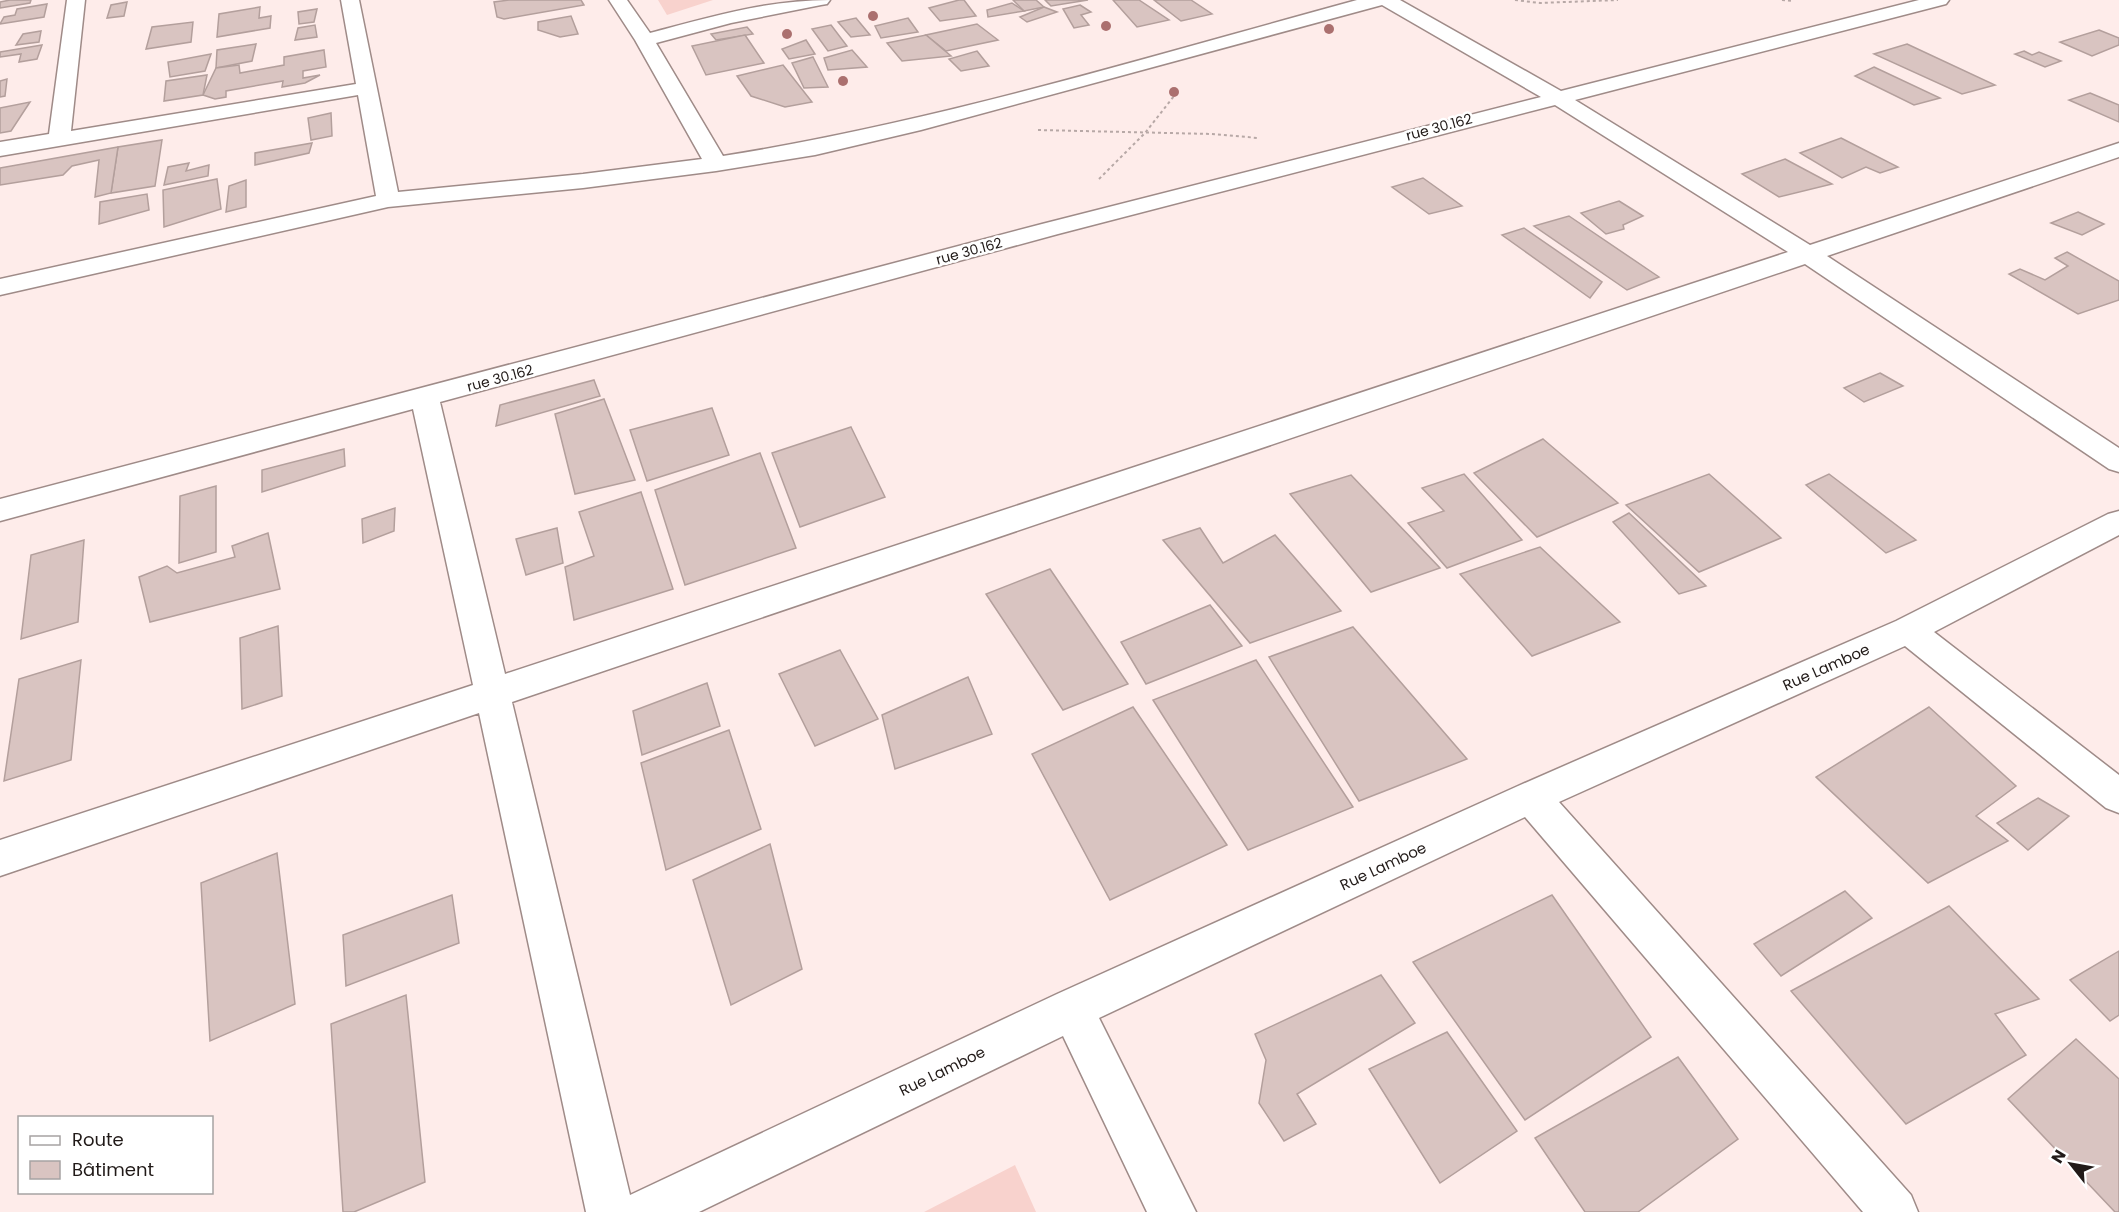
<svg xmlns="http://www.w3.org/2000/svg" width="2119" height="1212" viewBox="0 0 2119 1212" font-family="Poppins,sans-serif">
<rect width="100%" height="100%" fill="#feecea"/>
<g fill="#f8d2cd">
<path d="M658 0H713L667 15Z"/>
<path d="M1015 1165 1036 1212H924Z"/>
</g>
<g fill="#d9c4c1" stroke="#b39f9c" stroke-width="1.5">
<path d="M10 0H31L30 3 0 8V2Z"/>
<path d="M509 0H581L584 5 504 19 497 17 494 2Z"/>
<path d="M959 0H964L976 16 940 21 929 8Z"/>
<path d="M1013 0H1036L1044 7 1024 11Z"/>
<path d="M1045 0H1088L1051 6Z"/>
<path d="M1113 0H1139L1169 20 1137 27Z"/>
<path d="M1154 0H1191L1212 14 1181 21Z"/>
<path d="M127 2 124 16 107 18 111 5Z"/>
<path d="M1012 3 1024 11 988 17 987 10Z"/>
<path d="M47 4 44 17 0 24 4 17 15 15 17 9Z"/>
<path d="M1080 5 1091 12 1081 15 1089 25 1074 28 1063 9Z"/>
<path d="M260 7 259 18 271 16 270 28 217 37 219 14Z"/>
<path d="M1044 7 1057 12 1027 22 1020 17Z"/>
<path d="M317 9 314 22 299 24 298 12Z"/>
<path d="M571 16 578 34 560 37 538 30V22Z"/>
<path d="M856 18 870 35 851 37 838 22Z"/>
<path d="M908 18 918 32 881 38 875 26Z"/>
<path d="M193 22 191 42 146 49 152 27Z"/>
<path d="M977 24 998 40 946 51 926 35Z"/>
<path d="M315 25 317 37 295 40 298 28Z"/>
<path d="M831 25 847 46 828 51 812 29Z"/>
<path d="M747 27 753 34 716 40 711 34Z"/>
<path d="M2099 30 2119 38V45L2092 56 2060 42Z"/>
<path d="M41 31 39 42 16 45 23 34Z"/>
<path d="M745 35 764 63 706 75 692 46Z"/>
<path d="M926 35 951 56 902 61 887 43Z"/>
<path d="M806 40 815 54 789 59 782 49Z"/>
<path d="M256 44 252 61 216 68 217 50Z"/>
<path d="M1907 44 1995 85 1962 94 1874 54Z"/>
<path d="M42 45 37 59 19 62 21 54 0 57V52Z"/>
<path d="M324 50 326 67 303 71V78L320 75 305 83 282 87 283 81 226 91V97L215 99 203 95 216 68 239 65 240 73 284 65V57Z"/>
<path d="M852 50 867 67 828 70 824 58Z"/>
<path d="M977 51 989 66 961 71 949 59Z"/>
<path d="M2024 51 2032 55 2039 52 2061 61 2045 67 2015 54Z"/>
<path d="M211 54 205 71 170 77 168 62Z"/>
<path d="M813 57 828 87 804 88 792 63Z"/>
<path d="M783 65 812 102 785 107 751 96 737 76Z"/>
<path d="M1874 67 1940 98 1914 105 1855 76Z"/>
<path d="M207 75 203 95 164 101 166 81Z"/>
<path d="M7 79 5 96 0 97V81Z"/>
<path d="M2090 93 2119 105V122L2069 100Z"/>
<path d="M30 102 11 131 0 133V108Z"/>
<path d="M331 113 332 136 311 140 308 118Z"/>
<path d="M1841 138 1898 167 1880 173 1866 167 1842 178 1800 153Z"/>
<path d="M162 140 155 186 111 193 118 147Z"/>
<path d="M312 143 309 153 255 165V153Z"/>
<path d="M118 147 111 193 95 197 99 160 72 166 63 175 0 185V168Z"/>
<path d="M1785 159 1832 184 1779 197 1742 174Z"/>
<path d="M189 163 186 171 209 165 208 176 164 185 168 167Z"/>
<path d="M1423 178 1462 206 1429 214 1392 187Z"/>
<path d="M217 179 221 209 164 227 163 190Z"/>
<path d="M246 180V207L226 212 229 186Z"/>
<path d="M147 194 149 210 99 224 100 202Z"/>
<path d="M1619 201 1643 216 1623 225 1624 229 1606 234 1581 213Z"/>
<path d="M2078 212 2104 224 2082 235 2051 223Z"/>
<path d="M1569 216 1659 277 1627 290 1534 226Z"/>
<path d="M1524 228 1602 282 1590 298 1502 235Z"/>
<path d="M2067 252 2119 281V300L2078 314 2009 274 2020 269 2045 280 2068 266 2055 258Z"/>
<path d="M1880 373 1903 386 1864 402 1844 388Z"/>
<path d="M594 380 600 396 496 426 500 405Z"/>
<path d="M604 399 635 480 575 494 555 414Z"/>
<path d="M712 408 729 455 647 481 630 430Z"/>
<path d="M851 427 885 497 800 527 772 453Z"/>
<path d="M1543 439 1618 503 1537 537 1474 473Z"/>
<path d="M344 449 345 466 262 492V470Z"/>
<path d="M760 453 796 548 685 585 655 490Z"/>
<path d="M1464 474 1522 540 1447 568 1408 523 1444 511 1422 488Z"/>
<path d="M1709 474 1781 538 1699 572 1626 505Z"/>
<path d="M1829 474 1916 540 1886 553 1806 485Z"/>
<path d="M1351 475 1440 568 1371 592 1290 494Z"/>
<path d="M216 486V552L179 563 180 496Z"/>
<path d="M641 492 673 589 574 620 565 567 594 556 579 512Z"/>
<path d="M395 508 394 531 363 543 362 519Z"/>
<path d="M1629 513 1706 586 1679 594 1613 522Z"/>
<path d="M557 528 563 563 526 575 516 539Z"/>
<path d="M1200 528 1223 563 1275 535 1341 611 1250 643 1163 540Z"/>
<path d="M268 533 280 589 150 622 139 577 167 566 177 573 235 557 232 546Z"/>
<path d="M84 540 78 622 21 639 31 555Z"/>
<path d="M1540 547 1620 622 1532 656 1460 574Z"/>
<path d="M1050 569 1128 684 1063 710 986 594Z"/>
<path d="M1210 605 1242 646 1146 684 1121 642Z"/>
<path d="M278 626 282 696 242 709 240 638Z"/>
<path d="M1353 627 1467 759 1359 801 1269 657Z"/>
<path d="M840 650 878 719 815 746 779 674Z"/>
<path d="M81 660 71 760 4 781 19 679Z"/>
<path d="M1256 660 1353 807 1248 850 1153 700Z"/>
<path d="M968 677 992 734 895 769 882 715Z"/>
<path d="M707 683 720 726 642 755 633 711Z"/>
<path d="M1133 707 1227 845 1110 900 1032 754Z"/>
<path d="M1929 707 2016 786 1976 816 2008 841 1928 883 1816 777Z"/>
<path d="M729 730 761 829 666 870 641 763Z"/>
<path d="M2038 798 2069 816 2028 850 1997 823Z"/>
<path d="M770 844 802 969 731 1005 693 880Z"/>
<path d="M277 853 295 1004 210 1041 201 883Z"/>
<path d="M1845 891 1872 918 1781 976 1754 944Z"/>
<path d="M452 895 459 943 346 986 343 935Z"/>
<path d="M1552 895 1651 1037 1525 1120 1413 962Z"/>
<path d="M1949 906 2039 999 1995 1014 2026 1055 1906 1124 1791 991Z"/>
<path d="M2119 951V1015L2110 1021 2070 980Z"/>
<path d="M1381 975 1415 1023 1297 1094 1316 1124 1284 1141 1259 1103 1266 1060 1255 1034Z"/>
<path d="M406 995 425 1182 354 1212H343L331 1024Z"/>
<path d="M1447 1032 1517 1131 1440 1183 1369 1069Z"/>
<path d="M2076 1039 2119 1079V1212H2115L2008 1099Z"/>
<path d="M1678 1057 1738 1139 1638 1212H1585L1535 1138Z"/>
</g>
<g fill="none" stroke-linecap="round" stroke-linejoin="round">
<g stroke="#9f8b88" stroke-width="3">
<path id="street" d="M67 0H85L71 131 356 84 341 0H359L398 192 583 174 702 159 635 40 609 0H627L650 33C710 17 767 0 830 0L827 4 821 5 731 23 656 43 723 156C938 122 1147 57 1357 0H1400L1561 91 1919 0H1949L1946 4 1575 100 1810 245 2119 143V157L1827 256 2119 448V472L2109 469 1805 264 512 702 630 1195 1057 994 1518 786 1896 621 2108 514 2119 511V535L1934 632 2119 775V813L2106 808 1905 646 1559 802 1911 1195 1918 1212H1863L1525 817 1099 1018 1196 1212H1147L1063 1036 699 1212H586L479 713 0 876V840L473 685 413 409 0 521V499L1042 224 1541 97 1382 5 921 130 815 155 716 171 583 188 388 207 0 295V279L376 196 358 95 0 156V142L49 134ZM1555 105 1788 252 505 674 440 402 1058 234Z"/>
</g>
<g stroke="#b7a8a6" stroke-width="2" stroke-dasharray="3 3" stroke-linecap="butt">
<path d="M1515 0 1540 3 1618 0"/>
<path d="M1782 0 1793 1"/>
<path d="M1038 130 1212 134 1258 138"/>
<path d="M1099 179 1145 133 1178 91"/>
</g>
<use href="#street" fill="#fff" fill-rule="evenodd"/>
</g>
<g fill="#ab706f">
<circle cx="873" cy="16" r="5"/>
<circle cx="1106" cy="26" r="5"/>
<circle cx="1329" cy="29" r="5"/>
<circle cx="787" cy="34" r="5"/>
<circle cx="843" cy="81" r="5"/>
<circle cx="1174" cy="92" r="5"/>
</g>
<g text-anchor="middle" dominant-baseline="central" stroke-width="5" stroke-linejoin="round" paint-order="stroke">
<g font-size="14" fill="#211a18" stroke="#fff">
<text transform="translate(1439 127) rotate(-15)">rue 30.162</text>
<text transform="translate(969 251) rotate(-15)">rue 30.162</text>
<text transform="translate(500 378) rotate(-15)">rue 30.162</text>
</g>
<g font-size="15" fill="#211a18" stroke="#fff">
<text transform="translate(1826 667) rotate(-24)">Rue Lamboe</text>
<text transform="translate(1383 866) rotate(-25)">Rue Lamboe</text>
<text transform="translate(942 1071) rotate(-26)">Rue Lamboe</text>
</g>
</g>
<rect x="18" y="1116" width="195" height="78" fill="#ffffff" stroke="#a6a3a3" stroke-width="1.5"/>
<rect x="30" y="1136" width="30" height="9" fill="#ffffff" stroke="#a6a3a3" stroke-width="1.5"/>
<text x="72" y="1146" font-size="18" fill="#211a18">Route</text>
<rect x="30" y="1161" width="30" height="18" fill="#d9c4c1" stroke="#a6a3a3" stroke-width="1.5"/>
<text x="72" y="1176" font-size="18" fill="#211a18">Bâtiment</text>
<g transform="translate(2071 1164) rotate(301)" stroke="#ffffff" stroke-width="4.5" paint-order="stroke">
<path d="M0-4.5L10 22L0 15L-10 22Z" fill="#211a18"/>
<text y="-9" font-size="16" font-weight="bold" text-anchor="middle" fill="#211a18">N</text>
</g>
</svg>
